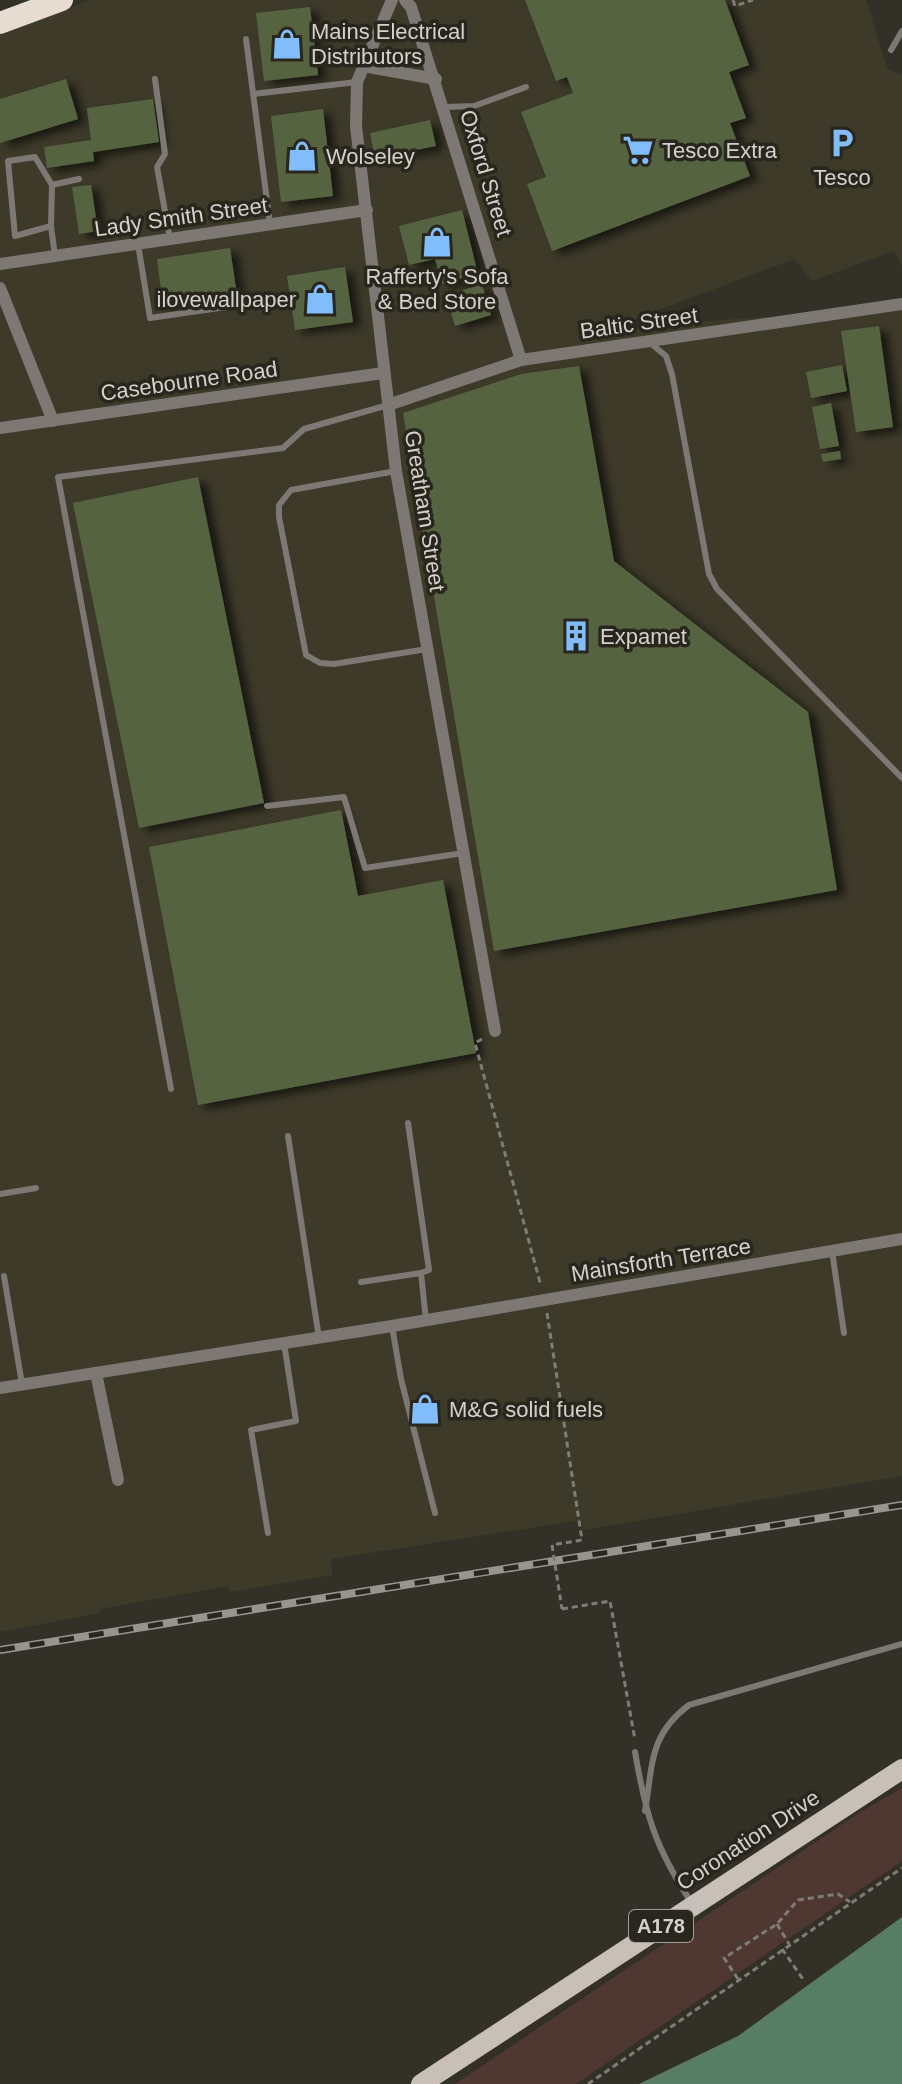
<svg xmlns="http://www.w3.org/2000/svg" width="902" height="2084" viewBox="0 0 902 2084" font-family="Helvetica,sans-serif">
<defs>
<filter id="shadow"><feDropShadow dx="8" dy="4.5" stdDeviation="4" flood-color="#0009"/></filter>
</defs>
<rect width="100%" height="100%" fill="#333127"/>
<path fill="#3e3a2a" d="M91 0H866L888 70 902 75V266L894 251 812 281 794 259 619 325 574 331 902 307V1476L583 1530 581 1520 331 1559 332 1575 230 1592 228 1586 100 1609V1613L0 1632V33Z"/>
<path fill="#503832" d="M902 1788V1861L576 2084H455L859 1813Z"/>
<path fill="#577d65" d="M902 1917V2084H639L738 2036Z"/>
<g fill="#566441" filter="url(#shadow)">
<path d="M525 0H725L749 65 729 72 746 118 730 123 750 176 552 251 527 184 546 177 521 112 573 93 567 77 556 81Z"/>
<path d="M310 7 318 75 264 81 256 13Z"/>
<path d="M66 79 78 119 0 143V99Z"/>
<path d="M153 99 159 142 93 152 94 161 47 168 44 147 91 140 87 108Z"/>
<path d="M323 109 333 196 281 202 271 116Z"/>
<path d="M430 120 436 146 375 158 370 133Z"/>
<path d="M91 185 98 231 79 234 72 187Z"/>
<path d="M462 210 478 274 442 284 435 259 409 265 399 226Z"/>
<path d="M230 248 237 295 163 305 157 259Z"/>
<path d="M345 267 353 322 295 330 287 276Z"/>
<path d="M482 284 491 315 455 326 446 296Z"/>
<path d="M879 326 893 427 856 432 841 331Z"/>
<path d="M842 365 847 391 811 398 806 372Z"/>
<path d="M579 366 614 561 808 712 837 890 494 951 403 413 521 374Z"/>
<path d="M831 403 839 446 820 449 812 407Z"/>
<path d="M840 451 841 459 823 462 821 454Z"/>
<path d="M198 477 264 803 139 828 73 503Z"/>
<path d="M341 810 358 896 443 880 476 1053 198 1105 149 847Z"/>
</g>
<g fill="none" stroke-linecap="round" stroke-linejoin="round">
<g stroke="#7f7d75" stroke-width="3" stroke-dasharray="6 4" stroke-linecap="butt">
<path d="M733 0 735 6 753 0"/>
<path d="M482 1039 475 1043 541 1286"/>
<path d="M547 1313 582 1540 552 1545"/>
<path d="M562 1609 610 1601 635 1740"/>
<path d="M777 1924 789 1944"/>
<path d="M782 1949 805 1982"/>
<path d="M738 1979 724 1958 777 1924 798 1900 838 1894 850 1902"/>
<path d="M588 2084 902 1868"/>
</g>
<g stroke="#7d7874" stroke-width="6">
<path d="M246 39 270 224"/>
<path d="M891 50 902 31"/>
<path d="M155 79 165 154 157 167 170 239"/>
<path d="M253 94 357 82"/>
<path d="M445 107 474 106 526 87"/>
<path d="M51 226 52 185"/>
<path d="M138 244 150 318 233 306"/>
<path d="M55 256 51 226 15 236 8 161 35 157 52 185 79 179"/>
<path d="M649 342 666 356 672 374 709 574 717 589 902 778"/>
<path d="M396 471 291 490 279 505V517L306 655 320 663 334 664 427 649"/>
<path d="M267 806 344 797 365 868 463 853"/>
<path d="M171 1089 58 477 283 448 304 429 388 405"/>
<path d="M408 1123 429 1270 421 1273"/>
<path d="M288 1136 319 1338"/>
<path d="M0 1194 36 1188"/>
<path d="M832 1251 844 1333"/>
<path d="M4 1276 22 1384"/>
<path d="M361 1282 421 1273 426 1320"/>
<path d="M392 1326 401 1379 435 1513"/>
<path d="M268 1533 251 1430 296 1421 284 1343"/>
<path d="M635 1752C646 1816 655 1847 691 1902"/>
<path d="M645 1811C653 1764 649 1735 689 1705L902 1644"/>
</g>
<g stroke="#7d7874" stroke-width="12">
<path d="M392 0 357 82 356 126 396 471 495 1031"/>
<path d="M405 0 411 7 521 360"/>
<path d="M363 66 436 79"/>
<path d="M0 264 367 210"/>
<path d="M0 288 53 421"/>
<path d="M388 405 521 360 902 304"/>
<path d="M0 428 383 373"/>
<path d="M96 1373 118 1480"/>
<path d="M0 1388 392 1326 902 1239"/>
</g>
<path stroke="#c8c0b8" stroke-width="20" d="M421 2084 902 1769"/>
<path stroke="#e6dcd2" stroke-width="22" d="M0 23 62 0"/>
<g stroke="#97958d" stroke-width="8">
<path id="rail" d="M0 1650 902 1505"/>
</g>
<use href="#rail" stroke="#29271d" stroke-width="5" stroke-dasharray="15" stroke-linecap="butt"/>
<path stroke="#7f7d75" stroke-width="3" stroke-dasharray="6 4" stroke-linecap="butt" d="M552 1545 562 1609"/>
</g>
<defs>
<g id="shop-bare" transform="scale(2.4)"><path d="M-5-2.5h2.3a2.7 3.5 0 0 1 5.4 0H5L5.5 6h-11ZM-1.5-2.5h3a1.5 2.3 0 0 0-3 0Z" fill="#80bdfa" stroke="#29271d" stroke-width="2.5" paint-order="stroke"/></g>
<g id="parking-bare" transform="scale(2.4)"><path d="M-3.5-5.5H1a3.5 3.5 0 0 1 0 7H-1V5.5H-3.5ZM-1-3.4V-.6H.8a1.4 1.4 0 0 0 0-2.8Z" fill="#80bdfa" stroke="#29271d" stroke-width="2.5" paint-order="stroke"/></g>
<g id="supermarket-bare" transform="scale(2.4)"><path d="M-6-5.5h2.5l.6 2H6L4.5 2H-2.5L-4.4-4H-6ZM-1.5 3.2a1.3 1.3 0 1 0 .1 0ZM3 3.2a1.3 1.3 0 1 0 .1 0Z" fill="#80bdfa" stroke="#29271d" stroke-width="2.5" paint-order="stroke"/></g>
<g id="building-bare" transform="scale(2.4)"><path d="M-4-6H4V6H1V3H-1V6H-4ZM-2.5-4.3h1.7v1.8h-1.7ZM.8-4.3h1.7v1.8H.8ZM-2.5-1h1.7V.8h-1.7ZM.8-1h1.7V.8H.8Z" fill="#80bdfa" stroke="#29271d" stroke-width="2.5" paint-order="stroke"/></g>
</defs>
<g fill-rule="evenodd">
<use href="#shop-bare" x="287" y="44"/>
<use href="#parking-bare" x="842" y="143"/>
<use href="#supermarket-bare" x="638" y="150"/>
<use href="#shop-bare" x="302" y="156"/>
<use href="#shop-bare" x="437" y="242"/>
<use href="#shop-bare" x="320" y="299"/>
<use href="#building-bare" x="576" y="636"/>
<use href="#shop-bare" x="425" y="1409"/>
</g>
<g text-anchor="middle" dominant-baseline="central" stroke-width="7" stroke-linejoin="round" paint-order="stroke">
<rect fill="#29271d" stroke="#a09e97" stroke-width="2" x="629" y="1910" width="64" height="32" rx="6"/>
<g font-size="20" font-weight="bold" fill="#d3d1cb">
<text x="661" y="1926">A178</text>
</g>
<g font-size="22" fill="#d3d1cb" stroke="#29271d" text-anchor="start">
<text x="311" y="31">Mains Electrical<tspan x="311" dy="25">Distributors</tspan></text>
<text x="662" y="150">Tesco Extra</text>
<text x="326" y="156">Wolseley</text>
<text x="842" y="177" text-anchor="middle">Tesco</text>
<text x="437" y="276" text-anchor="middle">Rafferty's Sofa<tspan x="437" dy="25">&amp; Bed Store</tspan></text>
<text x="296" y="299" text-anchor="end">ilovewallpaper</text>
<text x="600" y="636">Expamet</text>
<text x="449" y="1409">M&amp;G solid fuels</text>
</g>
<g font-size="22" fill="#d3d1cb" stroke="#29271d">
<text transform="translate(486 173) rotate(73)">Oxford Street</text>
<text transform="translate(181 217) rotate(-8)">Lady Smith Street</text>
<text transform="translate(639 323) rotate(-8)">Baltic Street</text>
<text transform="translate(189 381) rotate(-8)">Casebourne Road</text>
<text transform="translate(425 511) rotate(81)">Greatham Street</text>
<text transform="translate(661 1260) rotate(-9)">Mainsforth Terrace</text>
<text transform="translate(748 1840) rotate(-33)">Coronation Drive</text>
</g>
</g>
</svg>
